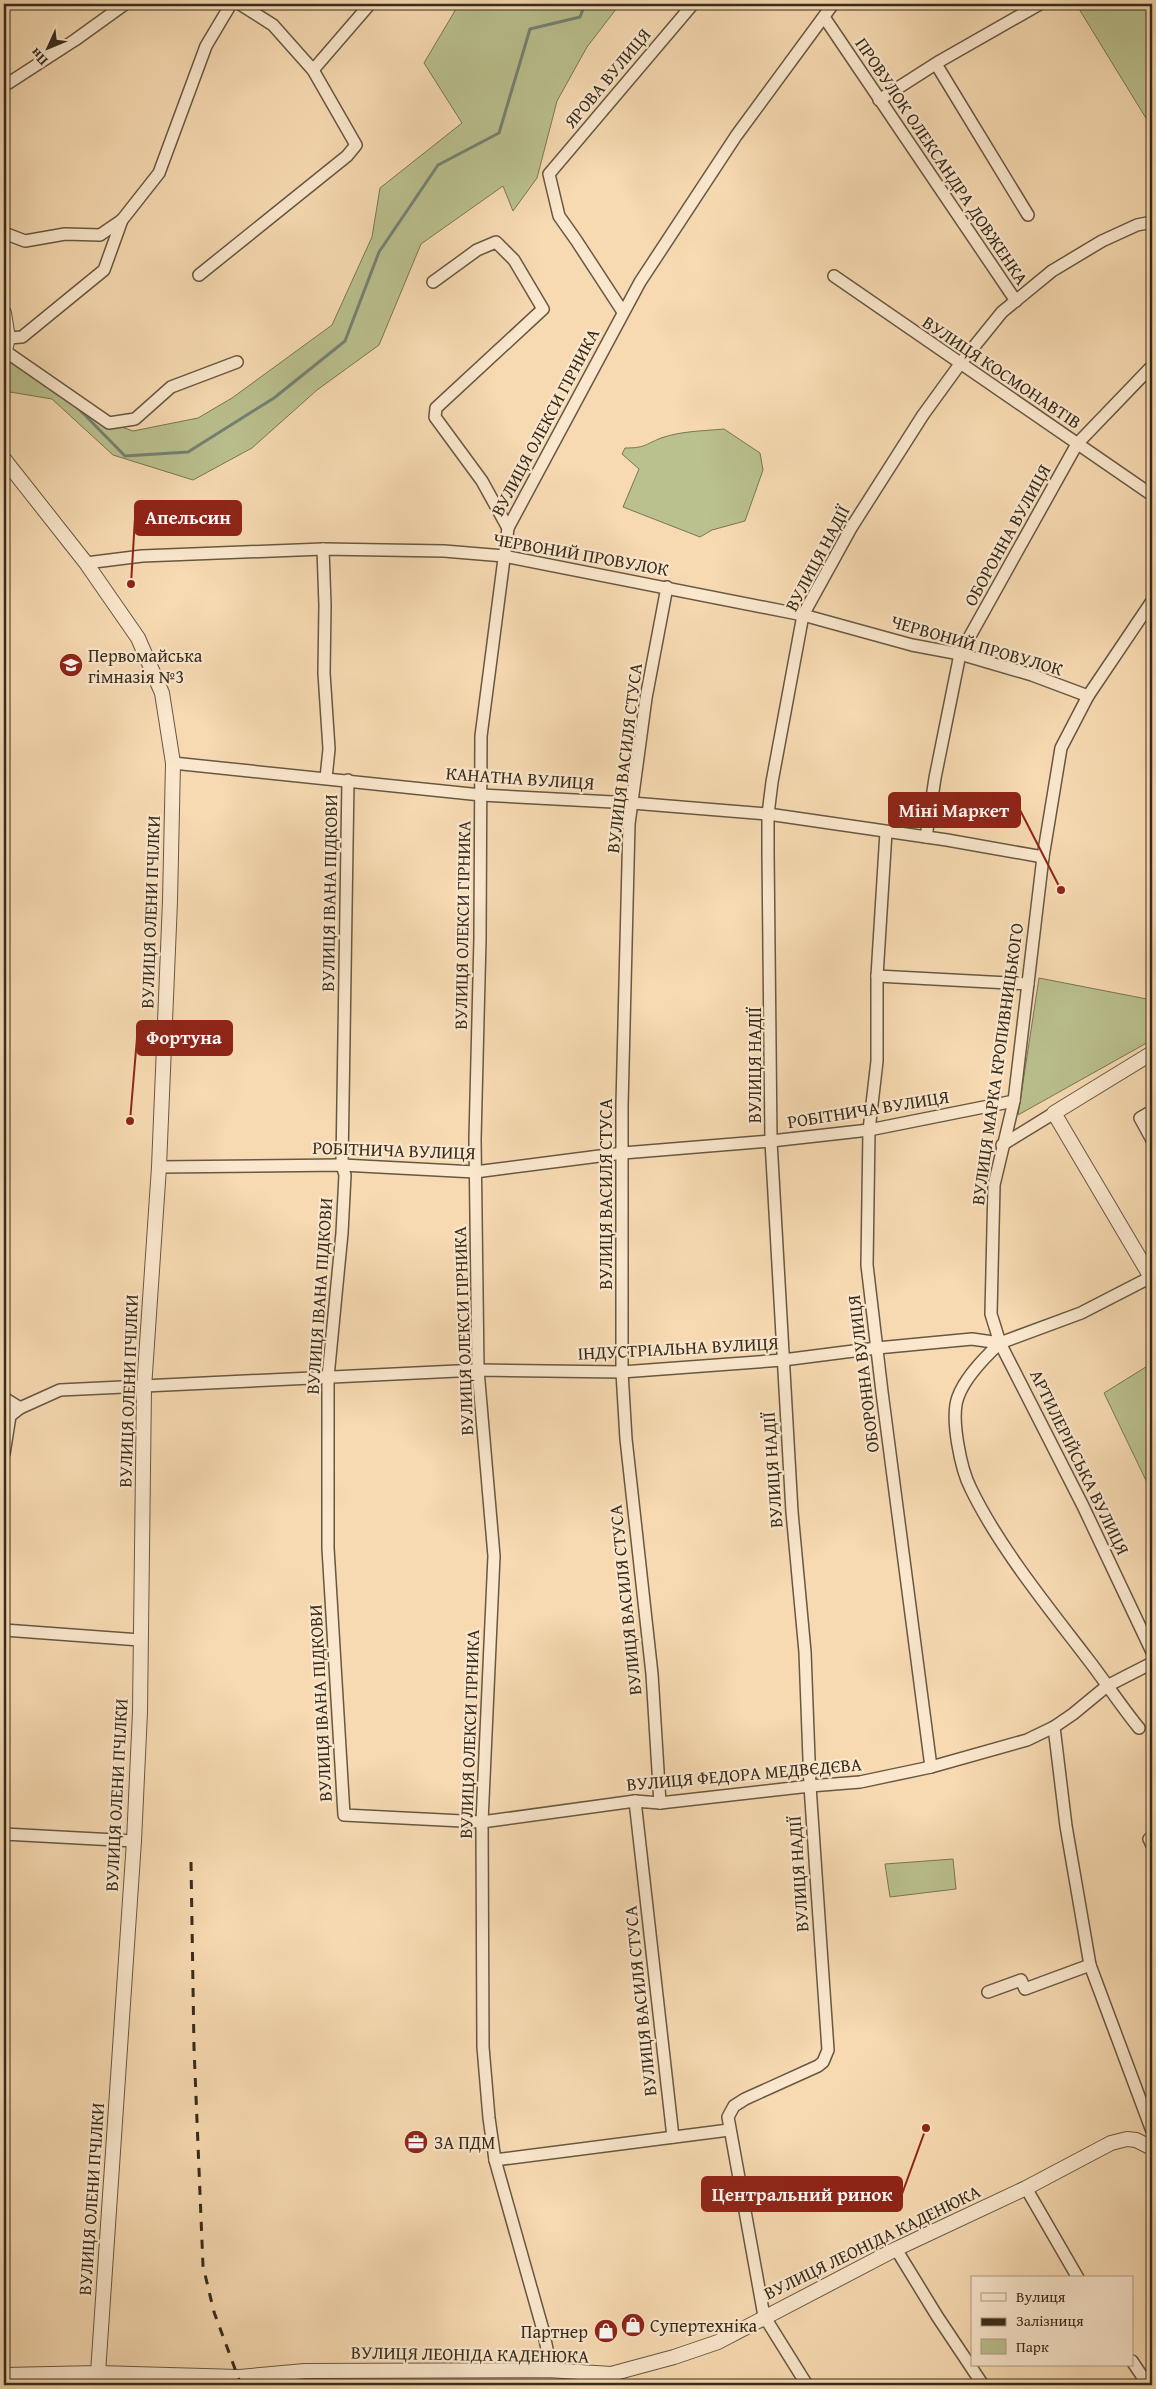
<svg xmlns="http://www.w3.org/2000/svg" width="1156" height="2389" viewBox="0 0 1156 2389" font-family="'Gentium Book Plus',serif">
<rect width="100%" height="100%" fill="#f7dab2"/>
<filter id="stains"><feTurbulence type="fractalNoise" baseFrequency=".004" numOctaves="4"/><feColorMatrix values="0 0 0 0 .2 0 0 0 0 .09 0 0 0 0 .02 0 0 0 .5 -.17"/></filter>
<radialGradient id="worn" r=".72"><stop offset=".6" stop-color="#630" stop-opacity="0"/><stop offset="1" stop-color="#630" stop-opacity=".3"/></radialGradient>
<g fill="#bac08e" stroke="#787655">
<path d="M459 4H620L587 47 557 101 537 178 513 211 503 186 421 244 379 345 317 390 252 448 193 480 113 455 52 399 4 391V370L9 357 104 421 133 431 198 418 232 398 332 325 372 237 380 188 462 123 424 63Z"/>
<path d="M1076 4H1152V128Z"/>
<path d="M724 429 760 453 763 470 745 521 712 530 700 537 623 507 639 469 622 454 625 448C645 448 644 445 661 438 681 431 703 431 724 429Z"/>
<path d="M1039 978 1152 1000V1040L1018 1115Z"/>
<path d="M1149 1365 1152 1370V1493L1104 1393Z"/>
<path d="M953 1859 956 1889 890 1897 885 1864Z"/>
</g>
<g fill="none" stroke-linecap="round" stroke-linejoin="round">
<path stroke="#748175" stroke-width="3" d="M77 407 125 456 188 452 274 398 345 341 379 252 438 165 499 133 530 29 580 17 585 4"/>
<g stroke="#675842" stroke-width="14">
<g id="minor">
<path d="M824 17 1016 301"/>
<path d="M936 64 1028 215"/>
<path d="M313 70 370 4"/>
<path d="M4 86 75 40 125 4"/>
<path d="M879 100 940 61 1040 4"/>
<path d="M4 233 25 241 65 234 100 235 122 220"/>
<path d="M199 275 347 156 356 145 313 70 273 25 240 4"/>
<path d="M834 276 1152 495"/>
<path d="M433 282 477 250 496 242 514 260 543 309 436 408 435 417 482 481 508 528"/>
<path d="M623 312 576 240 559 216 549 174 693 4"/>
<path d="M8 338 22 337 104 270 122 220 159 173 206 46 231 4"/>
<path d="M5 351 109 423 135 419 171 387 237 362"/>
<path d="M323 549 325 605 324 673 329 749 326 778"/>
<path d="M86 563 142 556 323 549 444 551 504 556 803 615 912 645 960 654 1032 675 1088 696"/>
<path d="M173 763 481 795 632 803 768 814 947 840 1043 857"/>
<path d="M348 780 342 1165 345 1175 342 1233 328 1377V1548L344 1815 482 1822 635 1801 660 1803 810 1786 860 1782 931 1767 1027 1740 1054 1727 1073 1714 1107 1686 1152 1663"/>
<path d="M886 832 877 976V1061L869 1130 867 1265 882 1392 931 1767"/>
<path d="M926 837 935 778 960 654 1077 444 1152 366"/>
<path d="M877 976 1028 984"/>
<path d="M1152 1111 1140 1118 1152 1140"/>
<path d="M1002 1145 1054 1113"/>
<path d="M159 1167 342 1165 475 1172 623 1153 771 1141 869 1130 1014 1101"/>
<path d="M1000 1343 1083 1506 1152 1652"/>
<path d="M4 1398 20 1408 60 1390 478 1370 622 1372 783 1360 877 1348 972 1339 1000 1343 1081 1313 1151 1277"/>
<path d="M4 1454 10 1416 20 1408"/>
<path d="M4 1630 140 1640"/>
<path d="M1054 1727 1066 1826 1090 1965 1152 2131"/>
<path d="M1139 1728C1120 1705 1105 1681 1087 1658 1048 1607 999 1547 971 1489 961 1470 950 1418 958 1397 965 1377 985 1357 1000 1343L991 1314 994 1185 1014 1101 1043 857 1061 748 1088 696 1152 601"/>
<path d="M635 1801 673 2137"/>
<path d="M660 1803 652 1674 626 1439 622 1372V1105L629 824 646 698 667 587"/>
<path d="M4 1834 134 1841"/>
<path d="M1149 1839 1152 1845"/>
<path d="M988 1992 1021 1980 1025 1989 1090 1965"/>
<path d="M495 2160 729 2130"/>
<path d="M1026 2188 1078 2278"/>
<path d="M896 2249 937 2316 983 2385"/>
<path d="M1132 2361 1148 2385"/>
<path d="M548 2370 547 2349 543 2330 495 2160 489 2118 483 2047 482 1822 494 1556 478 1370 475 1139 480 939 481 736 508 528 640 282 736 136 833 4"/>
<path d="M807 2385 764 2316 728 2117 734 2106 745 2099 818 2066 823 2062 828 2050 810 1786 805 1652 792 1512 771 1141 768 852V814L772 782 803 615 851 528 923 415 960 364 1002 312 1052 271 1102 241 1137 225 1152 222"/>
</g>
</g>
<g stroke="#675842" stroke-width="16">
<g id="tertiary">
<path d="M4 313 8 338 4 354"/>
<path d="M4 459 86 563 138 638 162 693 173 763 170 901 159 1167 144 1388 140 1712 134 1841 98 2373"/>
<path d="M1152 1053 1054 1113 1152 1279"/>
<path d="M4 2375 98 2373 239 2377 305 2371 548 2370 611 2374 674 2357 718 2342 896 2249 1026 2188 1111 2143 1127 2139 1136 2140 1152 2148"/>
</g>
</g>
<use href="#minor" stroke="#fae7cd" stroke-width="11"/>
<use href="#tertiary" stroke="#fae7cd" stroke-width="14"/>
<path stroke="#372c1c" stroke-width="3" stroke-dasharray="9 9" stroke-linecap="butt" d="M191 1862 194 2048 203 2266 214 2312 241 2385"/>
</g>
<defs>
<g id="school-disc" transform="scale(1.25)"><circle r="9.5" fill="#8f2418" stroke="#fae7cd"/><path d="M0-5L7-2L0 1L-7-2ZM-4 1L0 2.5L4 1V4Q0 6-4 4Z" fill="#fff"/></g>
<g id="office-disc" transform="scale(1.25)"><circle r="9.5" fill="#8f2418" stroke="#fae7cd"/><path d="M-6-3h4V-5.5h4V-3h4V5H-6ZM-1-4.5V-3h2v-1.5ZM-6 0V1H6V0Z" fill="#fff"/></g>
<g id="shop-disc" transform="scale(1.25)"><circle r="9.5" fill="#8f2418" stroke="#fae7cd"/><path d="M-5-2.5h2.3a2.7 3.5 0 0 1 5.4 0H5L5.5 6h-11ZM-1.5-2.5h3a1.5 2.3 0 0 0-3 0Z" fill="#fff"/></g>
</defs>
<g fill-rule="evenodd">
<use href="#school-disc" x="71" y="665"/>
<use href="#office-disc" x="416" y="2142"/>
<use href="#shop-disc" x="633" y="2325"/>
<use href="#shop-disc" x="606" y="2331"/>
</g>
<g text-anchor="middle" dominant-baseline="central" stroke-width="4.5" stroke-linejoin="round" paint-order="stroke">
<g font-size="18" fill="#372c1c" stroke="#fae7cd">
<text transform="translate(607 78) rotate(-50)">ЯРОВА ВУЛИЦЯ</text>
<text transform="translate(942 161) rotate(56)">ПРОВУЛОК ОЛЕКСАНДРА ДОВЖЕНКА</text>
<text transform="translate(1002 372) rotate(34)">ВУЛИЦЯ КОСМОНАВТІВ</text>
<text transform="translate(545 422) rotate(-62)">ВУЛИЦЯ ОЛЕКСИ ГІРНИКА</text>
<text transform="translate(1007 535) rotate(-61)">ОБОРОННА ВУЛИЦЯ</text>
<text transform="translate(581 554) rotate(10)">ЧЕРВОНИЙ ПРОВУЛОК</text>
<text transform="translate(817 558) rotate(-62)">ВУЛИЦЯ НАДІЇ</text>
<text transform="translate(977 645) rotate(16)">ЧЕРВОНИЙ ПРОВУЛОК</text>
<text transform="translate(624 758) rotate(-83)">ВУЛИЦЯ ВАСИЛЯ СТУСА</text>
<text transform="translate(520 778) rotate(4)">КАНАТНА ВУЛИЦЯ</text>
<text transform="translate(329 893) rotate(-89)">ВУЛИЦЯ ІВАНА ПІДКОВИ</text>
<text transform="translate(150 912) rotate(-88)">ВУЛИЦЯ ОЛЕНИ ПЧІЛКИ</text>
<text transform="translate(462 925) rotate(-89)">ВУЛИЦЯ ОЛЕКСИ ГІРНИКА</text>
<text transform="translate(997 1064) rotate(-82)">ВУЛИЦЯ МАРКА КРОПИВНИЦЬКОГО</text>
<text transform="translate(754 1065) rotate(-90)">ВУЛИЦЯ НАДІЇ</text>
<text transform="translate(868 1109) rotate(-9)">РОБІТНИЧА ВУЛИЦЯ</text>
<text transform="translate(394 1150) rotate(2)">РОБІТНИЧА ВУЛИЦЯ</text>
<text transform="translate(605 1194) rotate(-90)">ВУЛИЦЯ ВАСИЛЯ СТУСА</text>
<text transform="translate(319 1296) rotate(-86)">ВУЛИЦЯ ІВАНА ПІДКОВИ</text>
<text transform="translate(463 1331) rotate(-92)">ВУЛИЦЯ ОЛЕКСИ ГІРНИКА</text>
<text transform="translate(678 1348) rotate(-3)">ІНДУСТРІАЛЬНА ВУЛИЦЯ</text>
<text transform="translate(863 1374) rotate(-97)">ОБОРОННА ВУЛИЦЯ</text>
<text transform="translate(128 1391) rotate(-88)">ВУЛИЦЯ ОЛЕНИ ПЧІЛКИ</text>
<text transform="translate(1080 1462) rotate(64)">АРТИЛЕРІЙСЬКА ВУЛИЦЯ</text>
<text transform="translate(772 1470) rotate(-94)">ВУЛИЦЯ НАДІЇ</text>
<text transform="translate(625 1600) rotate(-96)">ВУЛИЦЯ ВАСИЛЯ СТУСА</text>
<text transform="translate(320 1703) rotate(-93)">ВУЛИЦЯ ІВАНА ПІДКОВИ</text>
<text transform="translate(469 1734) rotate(-88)">ВУЛИЦЯ ОЛЕКСИ ГІРНИКА</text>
<text transform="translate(744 1774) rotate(-5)">ВУЛИЦЯ ФЕДОРА МЕДВЄДЄВА</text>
<text transform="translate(116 1795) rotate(-87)">ВУЛИЦЯ ОЛЕНИ ПЧІЛКИ</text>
<text transform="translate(798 1874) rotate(-94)">ВУЛИЦЯ НАДІЇ</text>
<text transform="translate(640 2001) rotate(-96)">ВУЛИЦЯ ВАСИЛЯ СТУСА</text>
<text transform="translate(91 2199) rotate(-86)">ВУЛИЦЯ ОЛЕНИ ПЧІЛКИ</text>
<text transform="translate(872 2242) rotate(-26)">ВУЛИЦЯ ЛЕОНІДА КАДЕНЮКА</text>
<text transform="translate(470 2354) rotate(1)">ВУЛИЦЯ ЛЕОНІДА КАДЕНЮКА</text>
</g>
<g font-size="18" fill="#372c1c" stroke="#fae7cd" text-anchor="start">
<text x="88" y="655">Первомайська<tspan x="88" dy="21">гімназія №3</tspan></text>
<text x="434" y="2142">ЗА ПДМ</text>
<text x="650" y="2325">Супертехніка</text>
<text x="588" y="2331" text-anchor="end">Партнер</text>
</g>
</g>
<path fill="none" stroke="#8f2418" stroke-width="2" d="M131 584L135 518M1061 890L1020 810M130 1121L137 1038M926 2128L902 2194"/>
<g fill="#8f2418" stroke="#fae7cd" stroke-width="2">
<circle cx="131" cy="584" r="5"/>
<circle cx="1061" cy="890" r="5"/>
<circle cx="130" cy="1121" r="5"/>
<circle cx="926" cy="2128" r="5"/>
</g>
<g fill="#8f2418" stroke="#8f2418" stroke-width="2">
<rect x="135" y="501" width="106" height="34" rx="5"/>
<rect x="889" y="793" width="131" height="34" rx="5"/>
<rect x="137" y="1021" width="95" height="34" rx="5"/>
<rect x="702" y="2177" width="200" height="34" rx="5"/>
</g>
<g font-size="19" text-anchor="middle" font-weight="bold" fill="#fff">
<text x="188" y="524">Апельсин</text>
<text x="954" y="817">Міні Маркет</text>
<text x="184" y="1044">Фортуна</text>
<text x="802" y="2201">Центральний ринок</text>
</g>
<rect width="1156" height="2389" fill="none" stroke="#f7dab2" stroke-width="20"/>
<rect x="5" y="5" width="1146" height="2379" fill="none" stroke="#372c1c" stroke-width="2.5"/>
<rect x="10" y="10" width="1136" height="2369" fill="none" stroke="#372c1c"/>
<rect x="971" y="2276" width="162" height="90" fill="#fae7cd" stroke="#ac9c86"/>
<rect x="981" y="2293" width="25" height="8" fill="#fae7cd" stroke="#ac9c86"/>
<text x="1016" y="2302" font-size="15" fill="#372c1c">Вулиця</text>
<rect x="981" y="2318" width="25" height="8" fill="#372c1c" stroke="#ac9c86"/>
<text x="1016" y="2326" font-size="15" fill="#372c1c">Залізниця</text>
<rect x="981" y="2339" width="25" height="15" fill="#bac08e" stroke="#ac9c86"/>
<text x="1016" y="2352" font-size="15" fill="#372c1c">Парк</text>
<g transform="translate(48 48) rotate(226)" stroke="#fae7cd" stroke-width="4" paint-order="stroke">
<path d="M0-4L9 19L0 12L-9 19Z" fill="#372c1c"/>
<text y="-8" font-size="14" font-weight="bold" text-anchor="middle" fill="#372c1c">Пн</text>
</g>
<rect width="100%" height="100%" filter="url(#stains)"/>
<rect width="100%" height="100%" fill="url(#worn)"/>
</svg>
